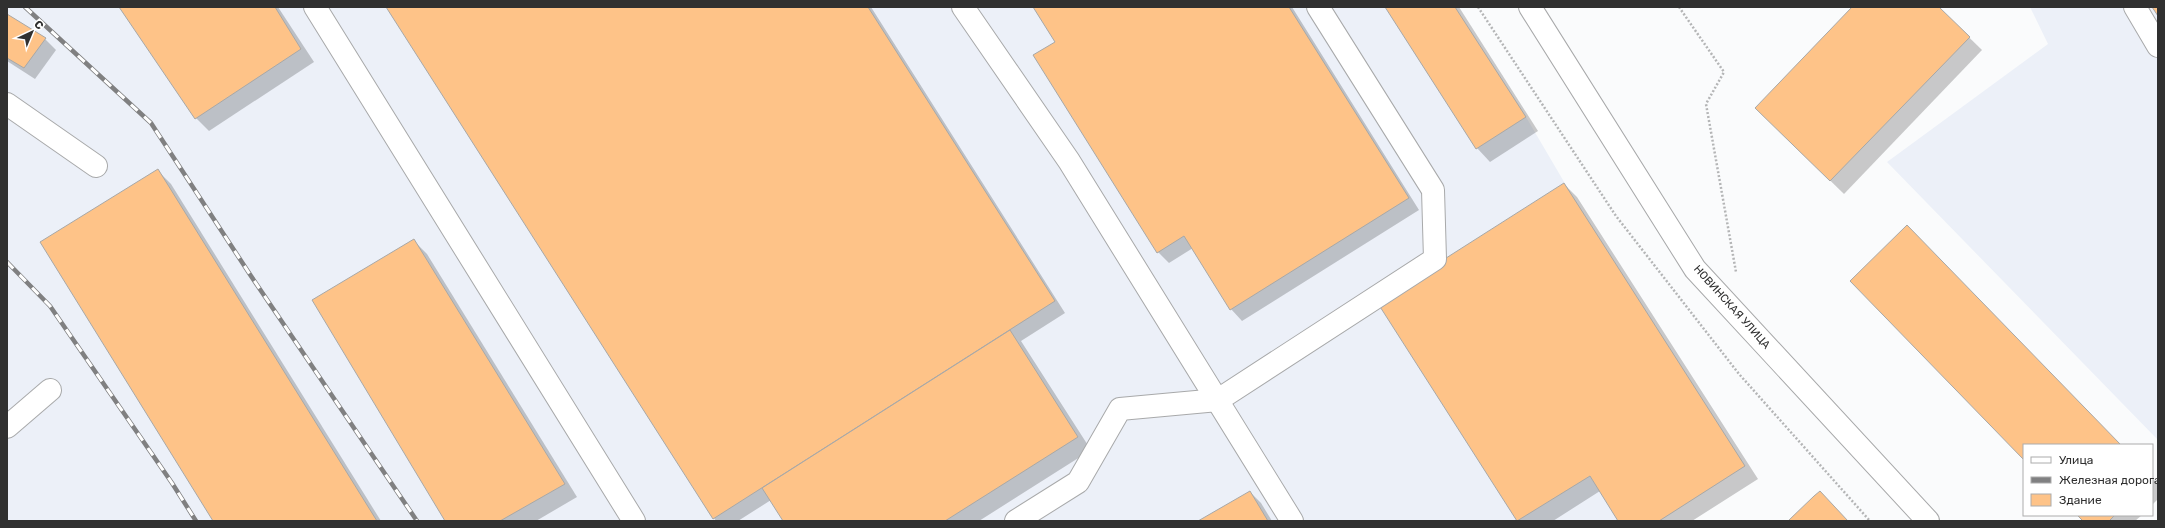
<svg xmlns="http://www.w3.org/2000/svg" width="2165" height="528" viewBox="0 0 2165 528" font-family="Rubik,sans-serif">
<rect width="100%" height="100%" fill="#fafbfc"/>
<g fill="#ecf0f8">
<path d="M7 7H1454L1526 117 1658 342 1745 466 1659 521H7Z"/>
<path d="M2030 7H2158V440L1887 162 2048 44Z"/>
</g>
<g fill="#0003">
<path d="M120 7H278L314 62 209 131 196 118Z"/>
<path d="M387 7H871L1065 313 1021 341 1091 450 979 521H784L771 500 738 521H716Z"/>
<path d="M1034 7H1292L1419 210 1242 321 1231 309 1193 248 1169 263 1158 252 1056 42Z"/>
<path d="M1386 7H1459L1538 131 1490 162 1477 148Z"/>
<path d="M1854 7H1938L1982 50 1844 194 1769 121Z"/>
<path d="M7 15 45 39 56 50 35 79 7 61Z"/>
<path d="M158 171 171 184 381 521H215Z"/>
<path d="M1564 184 1577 197 1758 479 1692 521H1620L1600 491 1553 521H1518L1379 303Z"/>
<path d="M414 241 427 254 577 497 536 521H446Z"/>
<path d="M2152 478 2158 484V499L2152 505Z"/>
<path d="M1250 492 1261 503 1272 521H1200Z"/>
<path d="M2079 515H2142L2135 521H2085Z"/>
</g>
<g fill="#fec388" stroke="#a8a8a7">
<path d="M119 7H275L301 49 195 119Z"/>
<path d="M386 7H868L1055 301 713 519Z"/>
<path d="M1033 7H1289L1409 198 1230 310 1184 236 1157 253 1033 55 1055 42Z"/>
<path d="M1385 7H1455L1526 117 1476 149Z"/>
<path d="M1852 7H1939L1970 37 1830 181 1755 108Z"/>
<path d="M2152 7H2158V16Z"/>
<path d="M7 14 46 38 24 68 7 58Z"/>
<path d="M158 169 377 521H213L40 242Z"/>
<path d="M1564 183 1745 466 1659 521H1618L1590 476 1517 521 1377 302Z"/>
<path d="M1907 225 2121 445H2024V460L1850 281Z"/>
<path d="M414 239 565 484 500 521H445L312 300Z"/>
<path d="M1010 330 1078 437 945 521H783L762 488Z"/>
<path d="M1250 491 1268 521H1198Z"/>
<path d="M1820 491 1848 521H1788L1814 496Z"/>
<path d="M2077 515H2115L2109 521H2083Z"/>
</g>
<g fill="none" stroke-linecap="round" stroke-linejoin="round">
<g stroke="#a8a9aa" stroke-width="24">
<g id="minor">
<path d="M315 7 634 521"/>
<path d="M963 7 1069 161 1292 521"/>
<path d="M2135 7 2158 46"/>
<path d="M7 104 96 166"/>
<path d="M7 427 50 390"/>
<path d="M1016 521 1078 482 1120 409 1218 400 1435 259 1433 190 1318 7"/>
</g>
</g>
<g stroke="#a8a9aa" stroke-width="24">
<path id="major" d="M1530 7 1695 269 1928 521"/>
</g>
<g stroke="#b4b5b6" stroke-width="2.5" stroke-dasharray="2 2" stroke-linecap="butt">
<path d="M1478 7 1616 216 1739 374 1870 521"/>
<path d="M1679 7 1724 72 1706 104 1736 272"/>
</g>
<use href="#minor" stroke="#fff" stroke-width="22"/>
<use href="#major" stroke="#fff" stroke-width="22"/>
<g stroke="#808081" stroke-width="4.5">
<g id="rail">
<path d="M25 7 151 123 251 276 417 521"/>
<path d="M7 262 50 306 172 483 196 521"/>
</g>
</g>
<use href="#rail" stroke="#fff" stroke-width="3" stroke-dasharray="9" stroke-linecap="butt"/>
</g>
<g text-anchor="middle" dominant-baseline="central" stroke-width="3" stroke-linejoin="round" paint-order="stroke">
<g font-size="11" fill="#303030" stroke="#fff">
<text transform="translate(1732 307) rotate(48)">НОВИНСКАЯ УЛИЦА</text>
</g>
</g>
<rect width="2165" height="528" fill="none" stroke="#303030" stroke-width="16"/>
<rect x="2023" y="444" width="130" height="72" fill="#ffffff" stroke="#acacac"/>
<rect x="2031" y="457" width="20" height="6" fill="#ffffff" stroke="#acacac"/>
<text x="2059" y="464" font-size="12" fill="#303030">Улица</text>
<rect x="2031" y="477" width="20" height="6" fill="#808081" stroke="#acacac"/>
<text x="2059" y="484" font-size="12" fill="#303030">Железная дорога</text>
<rect x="2031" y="494" width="20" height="12" fill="#fec388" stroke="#acacac"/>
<text x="2059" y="504" font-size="12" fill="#303030">Здание</text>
<g transform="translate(32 32) rotate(44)" stroke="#ffffff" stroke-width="3" paint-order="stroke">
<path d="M0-3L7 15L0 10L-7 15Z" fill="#303030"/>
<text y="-6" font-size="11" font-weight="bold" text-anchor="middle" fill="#303030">С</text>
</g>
</svg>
